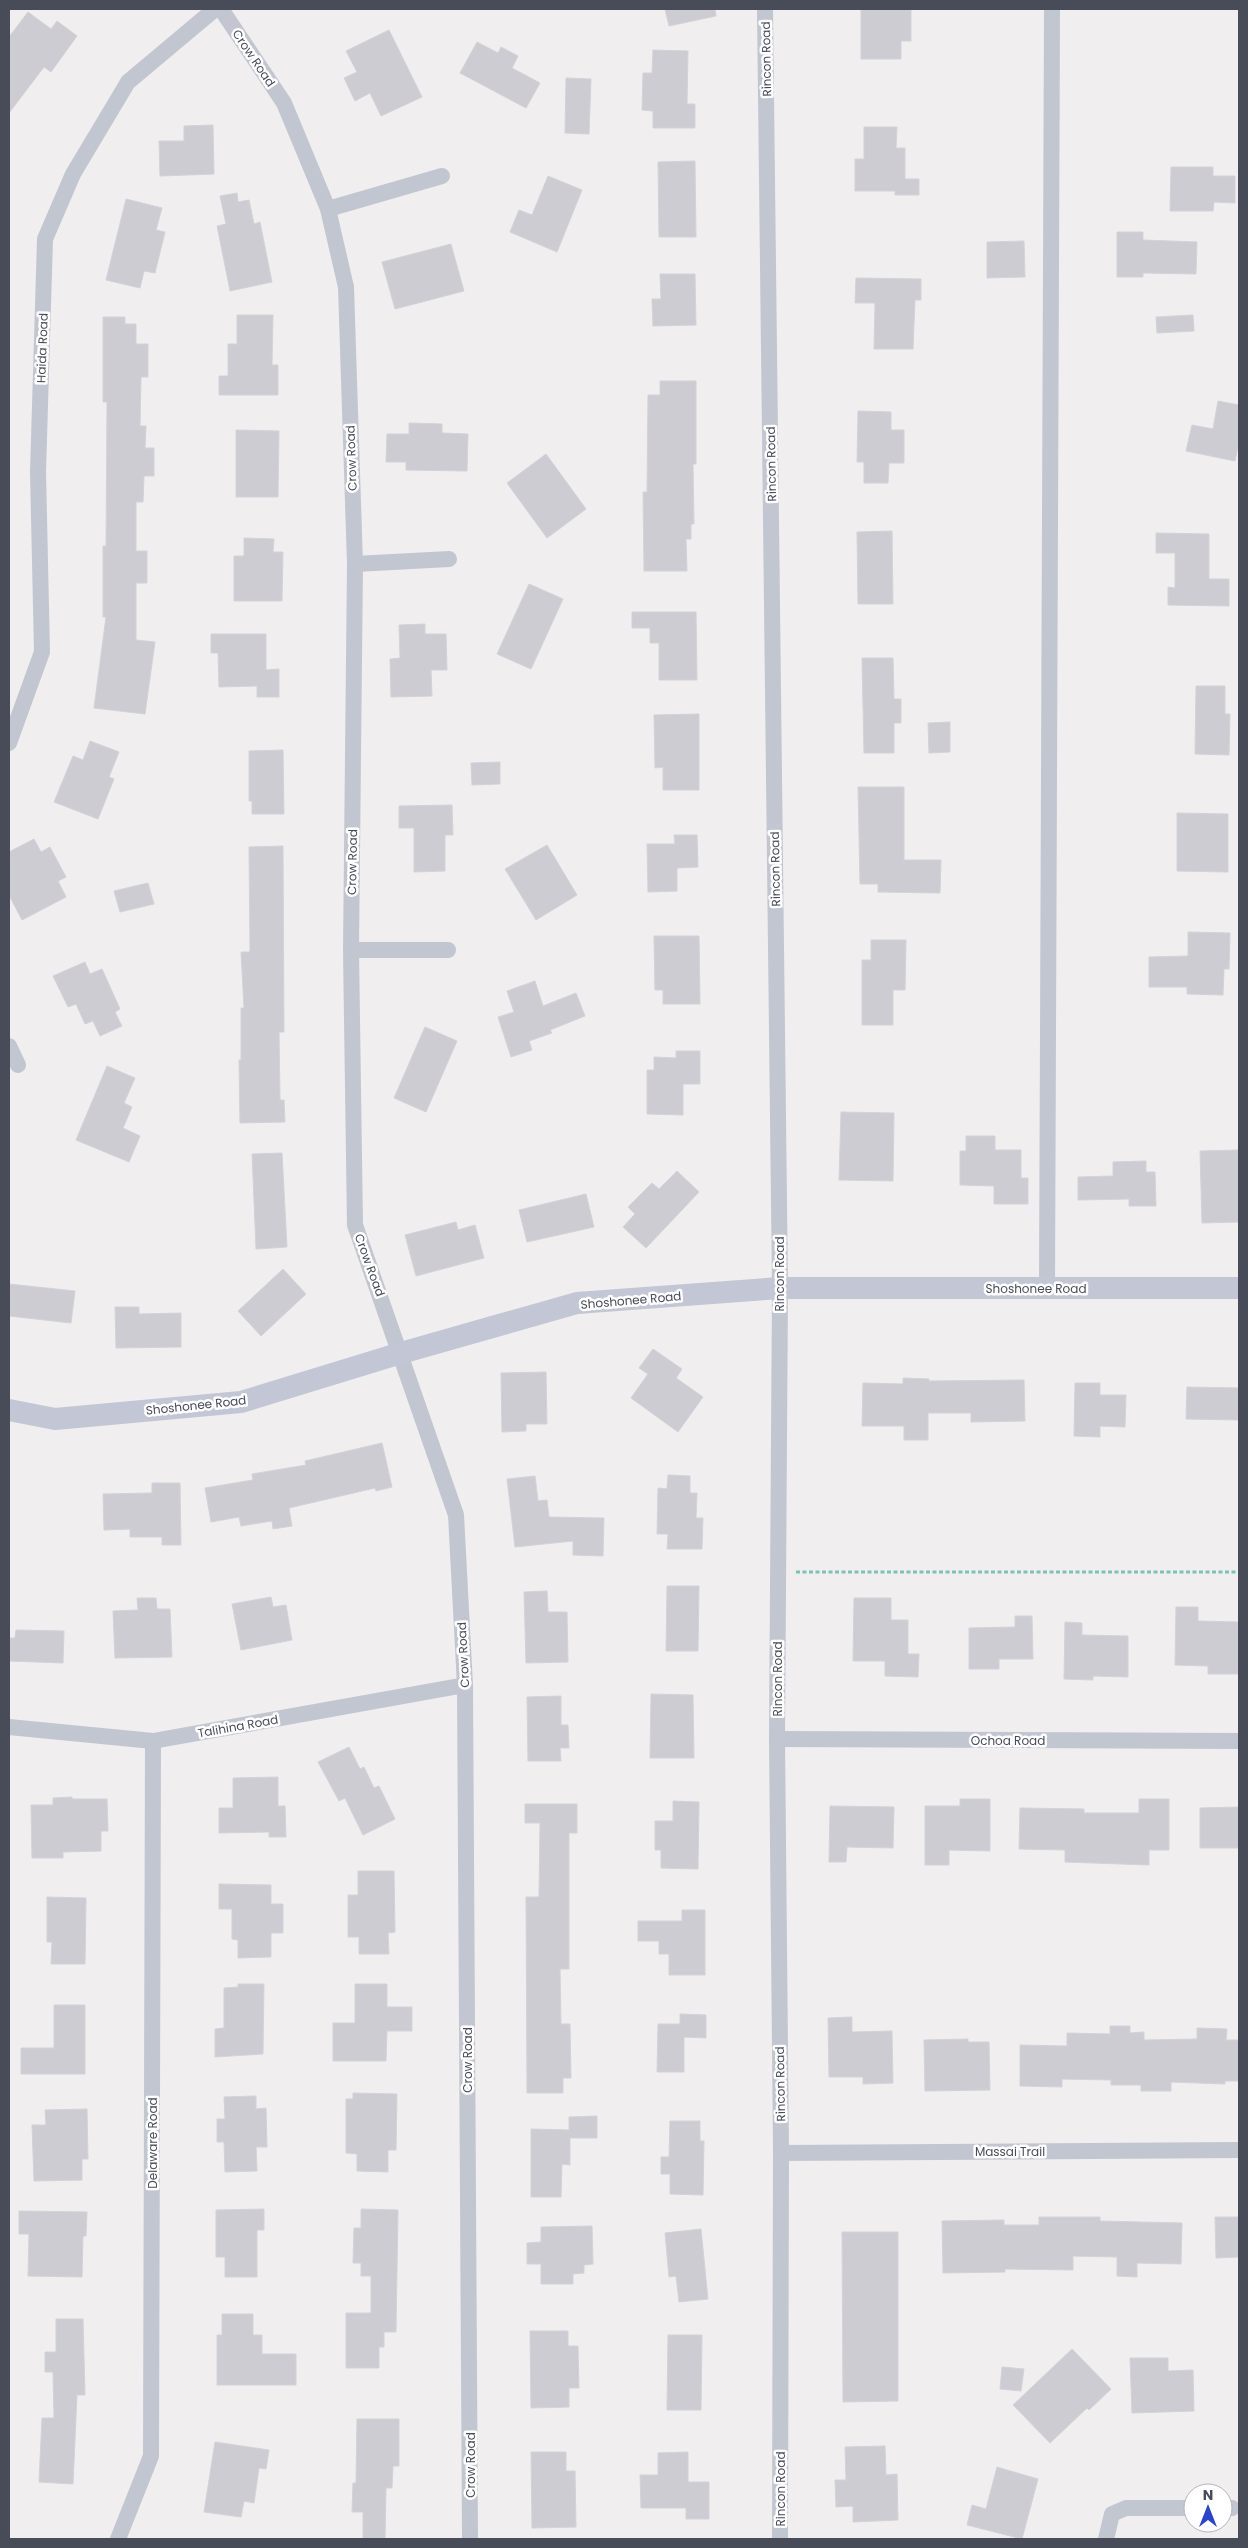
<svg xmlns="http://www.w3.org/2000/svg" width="1248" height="2548" viewBox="0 0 1248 2548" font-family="Poppins,sans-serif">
<rect width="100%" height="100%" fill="#f0eeee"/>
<g fill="#ccccd2" stroke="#d2d2d9">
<path d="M665 9H715L716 16 669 26Z"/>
<path d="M861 9H911V41H901V59H861Z"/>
<path d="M28 12 51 29 57 21 77 36 51 72 44 67 9 113V37Z"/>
<path d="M389 30 422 97 381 116 370 93 355 101 344 78 357 72 346 51Z"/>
<path d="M477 42 498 53 501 47 518 56 512 68 540 83 526 108 460 73Z"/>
<path d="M653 50 688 51 687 104H695V128H653V111L642 110 643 73H652Z"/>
<path d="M566 78 591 79 589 134 565 133Z"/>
<path d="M213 125 214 174 160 176 159 141H184V126Z"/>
<path d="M864 127H897L896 148H905V179H919V195H895V191H855V159H864Z"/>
<path d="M695 161 696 237H659L658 162Z"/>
<path d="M1171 167H1213V176H1235V203L1214 202 1213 211H1170Z"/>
<path d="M548 176 582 190 557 252 510 232 519 210 532 215Z"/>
<path d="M237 193 238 202 249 200 254 224 260 222 272 282 230 291 217 226 226 224 220 196Z"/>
<path d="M126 199 162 208 156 230 165 232 155 273 144 271 140 288 106 280Z"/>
<path d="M1117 232H1143V240L1197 242 1196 274 1143 273V277H1117Z"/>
<path d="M1024 241 1025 277 987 278V242Z"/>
<path d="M451 244 464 291 395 309 382 262Z"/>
<path d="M660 274H695L696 325 653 326 652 299H661Z"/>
<path d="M856 278 921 279V300H915L913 349H874L875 303H855Z"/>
<path d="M237 315H273L272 365H278V395H219V376H228V344H237Z"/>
<path d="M1193 315 1194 331 1157 333 1156 317Z"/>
<path d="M103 317H125V324H136V344H148V377H141L140 426H146L145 448H154V476H144L143 502H136V551H147V583H136V640L155 642 145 714 94 708 106 617H103V546H106L107 402H103Z"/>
<path d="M660 381H696V464H693L694 524H691V539H686L687 571H644L643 492H647L648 395H660Z"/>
<path d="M1218 401 1239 405V442L1235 461 1186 451 1192 425 1213 429Z"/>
<path d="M858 411 891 412V430H904V463H889L888 483H864V462H857Z"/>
<path d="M409 423 442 424V433L468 434 467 471 406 470V462H386L387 434H409Z"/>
<path d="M236 430 279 431 278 497H236Z"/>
<path d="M546 454 586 509 547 538 507 483Z"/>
<path d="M892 531 893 604H858L857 532Z"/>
<path d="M1156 533 1209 534V579H1229V606L1168 605V587L1175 588V553H1156Z"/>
<path d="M244 538 274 539 273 552H283L282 601H234V556H244Z"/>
<path d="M529 584 563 599 531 669 497 654Z"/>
<path d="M632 612H696L697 680H659V643H650V628H632Z"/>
<path d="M425 624V634H446L447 670H431L432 696 391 697 390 659 400 658 399 625Z"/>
<path d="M211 634H266V670L279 669V697H257V686L219 687 218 653H211Z"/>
<path d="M862 658H893L894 699H901V723H894V753H864Z"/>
<path d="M1196 686H1225V714H1230L1229 755 1195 754Z"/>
<path d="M699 714V790H663V767L655 768 654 715Z"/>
<path d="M950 722V752L929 753 928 723Z"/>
<path d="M90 741 119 752 109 777 114 779 98 819 54 802 73 756 83 760Z"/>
<path d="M283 750 284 814H252V801H249V751Z"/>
<path d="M500 762V784L472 785 471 763Z"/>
<path d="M858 787H904V860H941L940 893 878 892V884H860Z"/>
<path d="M452 805 453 835H445V871L414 872V828H399V806Z"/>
<path d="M1177 813 1228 814V872L1177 871Z"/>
<path d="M674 835H697L698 867 677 868V891L648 892 647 844H675Z"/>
<path d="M34 839 41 852 50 847 66 877 58 881 66 897 22 920 9 895V852Z"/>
<path d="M547 845 577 895 536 920 505 869Z"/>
<path d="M283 846 284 1032H279L280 1100H284L285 1122 240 1123 239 1060H241V1008H244L241 952H250L249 847Z"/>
<path d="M148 883 154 904 120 912 114 891Z"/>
<path d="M1188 932 1230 933 1229 969H1224L1223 995 1187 994V987H1149V957L1188 956Z"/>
<path d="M654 936H699L700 1004H663V990H655Z"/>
<path d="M871 940H906L905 990H893V1025H862V960H871Z"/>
<path d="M85 962 90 974 102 969 120 1009 115 1012 122 1026 100 1036 93 1021 85 1024 76 1004 68 1007 53 976Z"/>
<path d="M535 981 543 1006 576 993 585 1016 550 1030 552 1033 529 1041 532 1050 511 1057 498 1017 514 1012 507 991Z"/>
<path d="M425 1027 457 1041 426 1112 394 1098Z"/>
<path d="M676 1051H700V1084H683V1115L647 1114V1070H654V1057L676 1058Z"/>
<path d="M107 1066 135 1078 124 1103 132 1107 123 1128 140 1136 129 1162 76 1140Z"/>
<path d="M841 1112 894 1113 893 1181 839 1180Z"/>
<path d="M966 1136H995V1150H1021V1178H1028V1204H994V1186L960 1185V1151H966Z"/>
<path d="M1239 1150V1222L1202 1223 1200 1151Z"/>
<path d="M282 1153 287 1247 256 1249 252 1154Z"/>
<path d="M1146 1161V1172H1155L1156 1206H1129V1199L1078 1200V1177L1113 1176V1162Z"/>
<path d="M677 1171 699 1192 646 1248 623 1227 635 1214 628 1207 652 1183 659 1189Z"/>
<path d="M586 1194 594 1227 527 1242 519 1210Z"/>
<path d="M456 1222 458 1230 475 1225 484 1258 416 1276 405 1235Z"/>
<path d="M283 1269 306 1294 261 1336 238 1311Z"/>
<path d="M9 1284 75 1291 71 1323 9 1316Z"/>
<path d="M115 1307H139V1314L181 1313V1347L116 1348Z"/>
<path d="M653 1349 682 1369 676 1378 703 1397 678 1432 631 1398 648 1374 639 1368Z"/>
<path d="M546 1372 547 1424H526V1431L502 1432 501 1373Z"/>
<path d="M903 1378 929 1379V1381L1024 1380 1025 1421 971 1422V1413H928V1440H904V1426H862L863 1383 903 1384Z"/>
<path d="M1075 1383H1100V1395H1126L1125 1427 1100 1426V1437L1074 1436Z"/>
<path d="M1187 1387 1239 1388V1420L1186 1419Z"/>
<path d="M382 1443 392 1487 376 1491 375 1488 289 1508 292 1526 273 1529 272 1521 241 1526 239 1517 211 1522 205 1488 253 1480 252 1474 306 1465 305 1461Z"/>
<path d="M668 1475 690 1476V1493H697L696 1518H703L702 1549H667L668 1534H657L658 1488 667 1489Z"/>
<path d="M535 1476 538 1501 547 1500 549 1517 604 1518 603 1556 573 1555V1541L515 1547 507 1479Z"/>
<path d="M152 1483H180L181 1545H162V1537H130V1529L104 1530 103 1494 152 1493Z"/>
<path d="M667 1586H699L698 1651H666Z"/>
<path d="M547 1591 548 1612H567L568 1662 526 1663 524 1592Z"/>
<path d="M271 1597 273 1607 286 1605 292 1640 241 1650 232 1604Z"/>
<path d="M137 1598H156L157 1609H170L172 1657 115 1658 113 1611 138 1610Z"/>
<path d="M854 1598H891V1620H908V1654H919L918 1677 885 1676V1661H853Z"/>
<path d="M1176 1607H1198V1621L1238 1622V1674H1208V1666L1175 1665Z"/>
<path d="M1015 1616H1032L1033 1659H999V1669H969V1628L1015 1627Z"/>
<path d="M1065 1622 1082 1623V1635L1128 1636V1677L1093 1676V1680L1064 1679Z"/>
<path d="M16 1630 64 1631 63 1663 9 1661V1638H15Z"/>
<path d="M651 1694 693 1695 694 1758H650Z"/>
<path d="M561 1696V1725H568L569 1748H560L561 1761H528L527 1697Z"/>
<path d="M349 1747 360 1769 364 1767 374 1788 379 1786 395 1819 363 1835 345 1798 339 1801 318 1762Z"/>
<path d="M278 1777V1806H285L286 1837H269V1832L219 1833V1808H233V1778Z"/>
<path d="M72 1797V1799H107L108 1831H101V1851L63 1852V1858H32L31 1805H53V1798Z"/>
<path d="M960 1799H990V1851L949 1850V1865H925V1806H960Z"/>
<path d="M1139 1799H1169V1850H1149V1865L1065 1862V1850L1019 1849 1020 1808 1084 1809V1813H1139Z"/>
<path d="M673 1801 699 1802 698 1869 661 1868V1850H655V1821H673Z"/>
<path d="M525 1804H577V1833H569V1969H560L561 2024H570L571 2078H563V2093H527L526 1897H539L540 1823H525Z"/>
<path d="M830 1806 894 1807 893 1848 847 1847 846 1862H829Z"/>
<path d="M1239 1807V1848H1200V1808Z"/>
<path d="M358 1871H394L395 1932 388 1933 389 1954H359V1937H348V1895H358Z"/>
<path d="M219 1884 271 1885V1904H283V1933H271V1957L238 1958V1940L232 1939V1909H219Z"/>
<path d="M47 1897 86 1898 85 1964H51L52 1942H47Z"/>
<path d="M682 1910H705V1975H669V1954H659V1941H638V1921H682Z"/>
<path d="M238 1984H264L263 2054 215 2057V2029L224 2028V1988L238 1987Z"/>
<path d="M355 1984H387V2007H412V2031H387L386 2061H333V2023H355Z"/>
<path d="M54 2005H85V2074H21V2048H54Z"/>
<path d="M680 2014 706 2015V2038L684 2037V2072H657L658 2024H680Z"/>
<path d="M852 2017V2032L892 2031 893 2083 863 2084V2077H829L828 2018Z"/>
<path d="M1110 2026H1130V2033L1144 2032V2040L1197 2039V2028L1227 2029 1226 2040H1239V2081H1225V2084L1171 2082V2091H1141V2085H1111V2080L1062 2079V2087L1020 2086V2045L1067 2046V2033L1110 2034Z"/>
<path d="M968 2039V2042H989L990 2090 925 2091 924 2040Z"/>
<path d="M353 2093 397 2094 396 2150H388V2172L357 2171V2154L346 2153V2099H353Z"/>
<path d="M256 2096V2109L266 2108 267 2147H256L257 2171 225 2172 224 2142H217V2119H225L224 2097Z"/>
<path d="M87 2109 88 2159H82V2180L34 2181 32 2125H46L45 2110Z"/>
<path d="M597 2116V2138H570V2165L562 2164 561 2197H531V2129L569 2130V2117Z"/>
<path d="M670 2121H700V2141H704L703 2195 670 2194V2174H661V2157H669Z"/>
<path d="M264 2209V2230H257V2277H225V2257H216V2210Z"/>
<path d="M361 2209 398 2210 396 2332H384V2347H379V2368H346V2313H371V2276H361V2263H353L354 2228H361Z"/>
<path d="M19 2211 87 2212 86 2236H83L82 2277 28 2276 29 2234H19Z"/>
<path d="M1039 2217H1100V2221L1182 2223 1181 2264 1137 2263V2277L1117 2276V2257L1073 2256V2270L1005 2269V2272L943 2273 942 2221 1004 2220V2225H1039Z"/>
<path d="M1215 2217H1239V2257L1216 2258Z"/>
<path d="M592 2226 593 2264 584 2265V2273L573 2274V2284H541V2264H527V2243L541 2242V2227Z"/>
<path d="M701 2229 708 2299 679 2302 676 2276 669 2277 665 2233Z"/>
<path d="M842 2232H898V2401L843 2402Z"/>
<path d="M222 2314H253V2335H262V2354H296V2385H217V2335H222Z"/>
<path d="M56 2319H83L85 2395H77L73 2484 39 2482 42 2418H54L53 2372H45V2352H56Z"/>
<path d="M530 2331H568V2346H578L579 2388H569V2407L531 2408Z"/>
<path d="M668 2335H702L701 2410H667Z"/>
<path d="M1072 2349 1111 2389 1089 2410 1087 2408 1050 2443 1013 2405Z"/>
<path d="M1130 2358H1168V2371L1193 2370 1194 2411 1132 2413Z"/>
<path d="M1002 2367 1024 2369 1021 2391 1000 2389Z"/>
<path d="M357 2419H399V2466H393L392 2488H386L385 2539H363V2512H352L353 2483H356Z"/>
<path d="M215 2442 269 2450 266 2469 259 2468 254 2503 244 2501 241 2517 204 2512Z"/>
<path d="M885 2446 886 2475 897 2474 898 2520 853 2522V2506L836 2507 835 2480H846L845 2447Z"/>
<path d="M531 2452H566V2471H575L576 2527 532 2528Z"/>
<path d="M688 2452V2482H709V2519H686V2508H641L640 2475H658V2453Z"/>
<path d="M997 2467 1038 2479 1022 2539 967 2525 972 2505 986 2509Z"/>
</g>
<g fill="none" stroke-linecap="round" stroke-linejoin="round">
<path stroke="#7bc4b5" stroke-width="3" stroke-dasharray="4 2.5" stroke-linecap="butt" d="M796 1572H1239"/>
<g stroke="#c2c6d1" stroke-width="16">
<path d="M221 9 284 103 328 209 346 287 355 564 351 950 355 1225 456 1515 465 1685 470 2539"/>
<path d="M765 9 780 1288 777 1739 781 2153 780 2539"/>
<path d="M328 209 442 176"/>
<path d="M355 564 449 559"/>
<path d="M9 743 42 652 38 472 45 239 73 174 128 82 215 9"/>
<path d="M351 950H448"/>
<path d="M9 1046 18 1065"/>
<path d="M1047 1288 1052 9"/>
<path d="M9 1727 153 1741 465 1685"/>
<path d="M777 1739 1239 1741"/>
<path d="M781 2153 1239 2150"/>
<path d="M1223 2508H1232"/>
<path d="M118 2539 151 2456 153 1741"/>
<path d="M1106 2539 1112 2514 1126 2508H1193"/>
</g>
<path stroke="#c2c6d5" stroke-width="22" d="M9 1410 55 1419 241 1402 401 1353 577 1303 780 1288H1239"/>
</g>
<g text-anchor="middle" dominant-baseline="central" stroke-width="5" stroke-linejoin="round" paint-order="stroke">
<g font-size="12" fill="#484c59" stroke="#fff">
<text transform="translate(254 58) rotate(56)">Crow Road</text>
<text transform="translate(766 59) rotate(-91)">Rincon Road</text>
<text transform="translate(42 348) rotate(-88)">Haida Road</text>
<text transform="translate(351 458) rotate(-92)">Crow Road</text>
<text transform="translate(771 464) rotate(-91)">Rincon Road</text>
<text transform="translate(352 862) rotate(-89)">Crow Road</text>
<text transform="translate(775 869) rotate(-91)">Rincon Road</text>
<text transform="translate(370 1265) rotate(70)">Crow Road</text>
<text transform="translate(779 1274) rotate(-90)">Rincon Road</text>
<text x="1036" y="1288">Shoshonee Road</text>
<text transform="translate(631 1300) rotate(-5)">Shoshonee Road</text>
<text transform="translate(196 1405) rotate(-6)">Shoshonee Road</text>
<text transform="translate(463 1655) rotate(-93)">Crow Road</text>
<text transform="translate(777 1679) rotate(-90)">Rincon Road</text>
<text transform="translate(238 1726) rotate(-10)">Talihina Road</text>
<text x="1008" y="1740">Ochoa Road</text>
<text transform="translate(467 2060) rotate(-90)">Crow Road</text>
<text transform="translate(780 2084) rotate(-91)">Rincon Road</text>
<text transform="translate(152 2143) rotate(-90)">Delaware Road</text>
<text x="1010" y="2151">Massai Trail</text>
<text transform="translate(470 2465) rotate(-90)">Crow Road</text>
<text transform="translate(780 2489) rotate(-90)">Rincon Road</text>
</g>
</g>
<rect width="1248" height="2548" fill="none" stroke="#484c59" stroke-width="20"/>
<g transform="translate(1208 2508)"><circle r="24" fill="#ffffff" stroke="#b6b7bd"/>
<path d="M0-4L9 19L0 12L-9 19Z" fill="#2a44cd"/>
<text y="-8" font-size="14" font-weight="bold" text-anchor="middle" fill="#484c59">N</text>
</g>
</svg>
